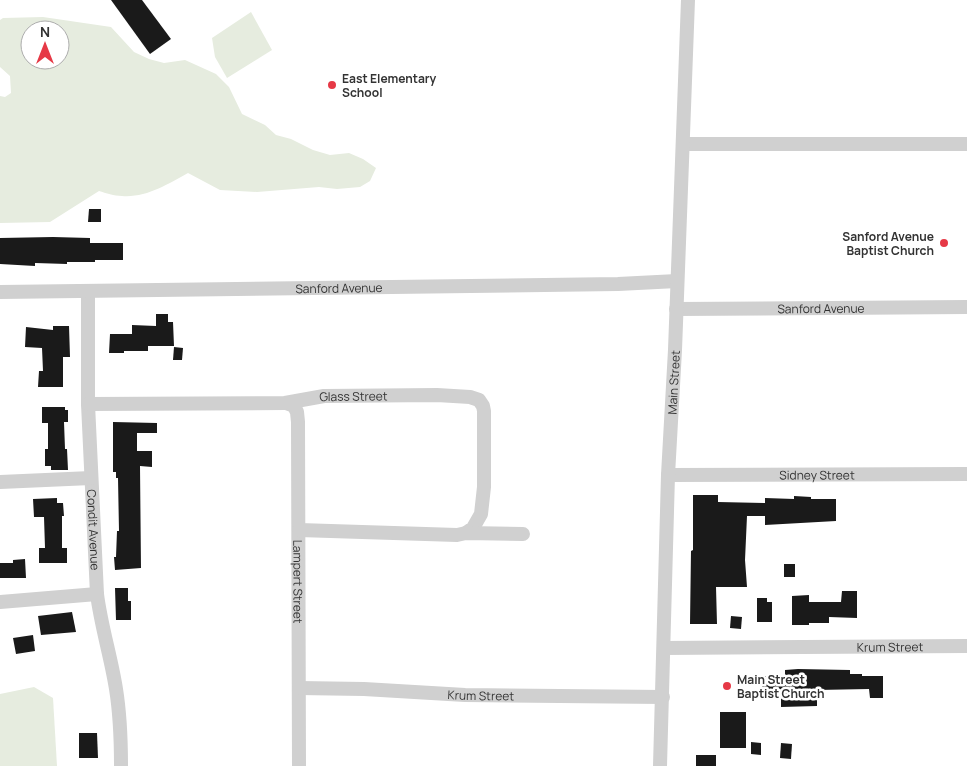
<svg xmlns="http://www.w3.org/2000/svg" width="967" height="766" viewBox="0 0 967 766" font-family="Manrope,sans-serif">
<rect width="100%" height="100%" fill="#fff"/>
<g fill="#e6ecdf" fill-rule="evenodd">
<path d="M251 12 272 50 227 78 215 57 212 38Z"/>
<path d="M43 17 111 27 134 52 149 59 164 63 185 60 216 74 229 87 242 114 265 125 276 135 291 139 313 150 330 155 349 153 363 159 376 168 370 181 360 187 337 189 319 187 257 192 220 190 188 173C168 184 146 198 122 196 114 196 106 193 99 191L50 222 0 223V96L5 97 11 93 10 76 0 67V20L3 18ZM30 30H60V60H30Z"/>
<path d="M34 687 53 698 57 766H0V694Z"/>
</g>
<g fill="#1a1a1a">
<path d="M111 0H142L171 39 150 54Z"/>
<path d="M89 209H101V222H88Z"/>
<path d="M53 237 90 238V243H123V260H95V262H67V264L35 263V266L0 264V238Z"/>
<path d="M156 314H168V322H173L174 346H148V351H124V353H109L110 334H132V325L156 326Z"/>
<path d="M53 326H69L70 357H63V387H38L39 371H43L42 348 25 347 26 327 53 330Z"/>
<path d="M174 347 183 348 182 360H173Z"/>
<path d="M42 407H65V410H68V422H64L65 449H67L68 470H51V466H45V449H48V423H42Z"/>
<path d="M113 422 157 423V433H137V451H152V467L140 466 141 568 115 570 114 557H116L117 531H119L118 478H116V472H113Z"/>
<path d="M693 495H718V502L765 503V498L794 499V496L811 497V499H836V521L765 525V516H747L745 560 747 587H716L717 624H690L691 551 693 550Z"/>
<path d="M57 498V503H63L64 516H62V548H67V563H39V548H45L44 517H34L33 499Z"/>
<path d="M25 559 26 578H0V563H13V560Z"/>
<rect x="784" y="564" width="11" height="13"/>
<path d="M115 588H128V601H131V620H116Z"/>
<path d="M842 591H857V618L829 617V623H809V625H792V596L809 595V602H841Z"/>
<path d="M757 598H767V602H772V622H757Z"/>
<path d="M72 612 76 632 41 635 38 616Z"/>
<path d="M731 616 742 617 741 629 730 628Z"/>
<path d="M33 635 35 651 16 654 13 638Z"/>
<path d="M798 669 850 670V674H862V676H883V698H870L869 689 817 690V706L781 707V693L762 692V676H785V670Z"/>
<rect x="720" y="712" width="26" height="36"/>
<path d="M79 733H97L98 758H79Z"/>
<path d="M751 742 761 743V755L751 754Z"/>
<path d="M781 743 792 744 791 759 780 758Z"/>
<rect x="696" y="755" width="20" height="11"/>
</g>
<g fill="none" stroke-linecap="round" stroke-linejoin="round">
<g stroke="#d0d0d0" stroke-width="14">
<path d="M683 144H967"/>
<path id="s1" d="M88 291V404L97 594C101 626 111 657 116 689 120 714 121 740 121 766"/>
<path id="s2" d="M0 292 618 284 677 281"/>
<path id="s3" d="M676 309 967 307"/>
<path id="s4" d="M286 403 294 406 297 412 298 422 299 766"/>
<path id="s5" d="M88 404 285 403 324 396 437 395 470 397 479 400 483 406 484 411V487L481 514 473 528 466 533"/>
<path id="s6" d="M668 475 967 474"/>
<path d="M0 482 91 478"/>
<path d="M299 530 457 535 466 533 523 534"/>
<path d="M0 602 97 594"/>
<path id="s7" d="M664 648 967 646"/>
<path id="s8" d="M299 688 364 689 465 695 663 697"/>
<path id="s9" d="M660 766 668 475 675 350 688 0"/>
</g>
</g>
<g fill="#e63946" stroke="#fff" stroke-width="2">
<circle cx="332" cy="85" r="5"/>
<circle cx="944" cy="243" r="5"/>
<circle cx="727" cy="686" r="5"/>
</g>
<g text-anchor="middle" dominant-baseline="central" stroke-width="5" stroke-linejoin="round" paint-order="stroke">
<g font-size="12" font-weight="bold" fill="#333" stroke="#fff" text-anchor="start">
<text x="342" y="78">East Elementary<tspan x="342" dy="14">School</tspan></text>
<text x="934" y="236" text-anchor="end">Sanford Avenue<tspan x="934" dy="14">Baptist Church</tspan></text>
<text x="737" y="679">Main Street<tspan x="737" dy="14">Baptist Church</tspan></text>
</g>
<g font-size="12" fill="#333" stroke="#fff">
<text stroke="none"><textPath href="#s2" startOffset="339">Sanford Avenue</textPath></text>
<text stroke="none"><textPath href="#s3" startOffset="145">Sanford Avenue</textPath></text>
<text stroke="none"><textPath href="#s9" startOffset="384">Main Street</textPath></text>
<text stroke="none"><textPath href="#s5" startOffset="266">Glass Street</textPath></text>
<text stroke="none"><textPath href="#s6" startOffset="149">Sidney Street</textPath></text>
<text stroke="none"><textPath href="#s1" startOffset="239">Condit Avenue</textPath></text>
<text stroke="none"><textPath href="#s4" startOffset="185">Lampert Street</textPath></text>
<text stroke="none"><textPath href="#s7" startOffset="226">Krum Street</textPath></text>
<text stroke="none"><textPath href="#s8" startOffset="182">Krum Street</textPath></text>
</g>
</g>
<g transform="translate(45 45)"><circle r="24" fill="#ffffff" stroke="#adadad"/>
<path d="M0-4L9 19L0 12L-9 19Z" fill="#e63946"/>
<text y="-8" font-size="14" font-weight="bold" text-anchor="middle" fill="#333333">N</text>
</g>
</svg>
